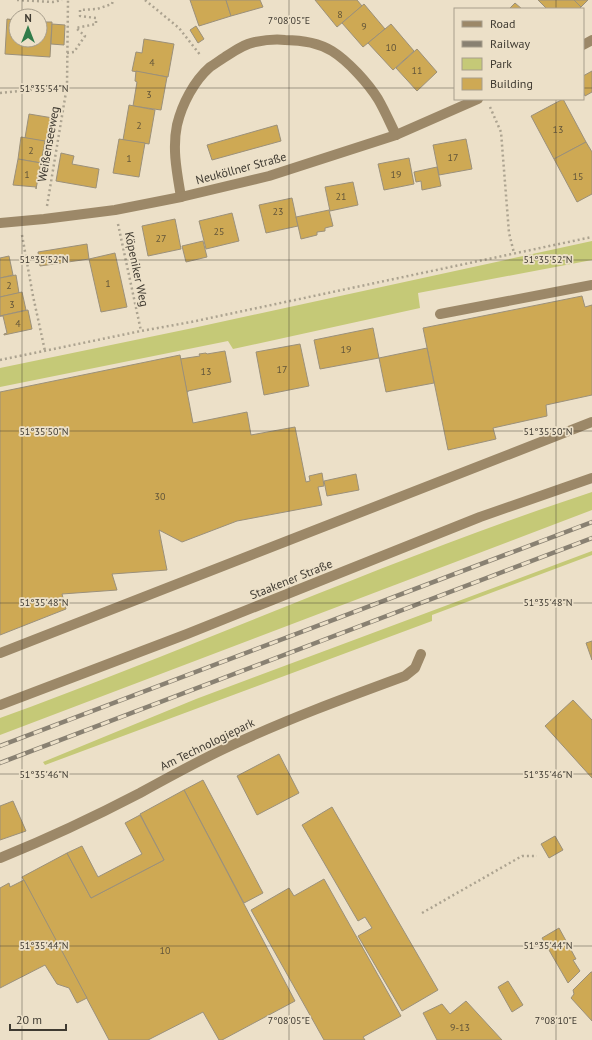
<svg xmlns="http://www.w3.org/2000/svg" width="592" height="1040" viewBox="0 0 592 1040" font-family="'PT Sans',sans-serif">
<rect width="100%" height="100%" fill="#ece0c8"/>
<g fill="#c5c977">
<path d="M592 241V260L418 293 420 308 233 349 228 341 0 387V368L193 328Z"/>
<path d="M592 492V510L0 735V718C199 646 391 558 592 492Z"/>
<path d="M592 551V555L432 615V621L45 765 43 762 196 699Z"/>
</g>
<g fill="#cea954" stroke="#9b907a">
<path d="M190 0H226L231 16 199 26Z"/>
<path d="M226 0H260L263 7 231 16Z"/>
<path d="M315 0H357L362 6 337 27Z"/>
<path d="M538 0H574L581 7 579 9H547Z"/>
<path d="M574 0H588L581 7Z"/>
<path d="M515 3 522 9H509Z"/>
<path d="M364 4 385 29 363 47 342 23Z"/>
<path d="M7 19 16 20V40H40V22H52L50 57 5 54Z"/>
<path d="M52 24 65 25 64 45 51 44Z"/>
<path d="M391 24 414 51 393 70 368 43Z"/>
<path d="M196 26 204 39 198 43 190 30Z"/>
<path d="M144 39 174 44 168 77 132 71 136 52 142 53Z"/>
<path d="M417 49 437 72 417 91 396 68Z"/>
<path d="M136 71 167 77 161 110 133 106 137 82 135 81Z"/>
<path d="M592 71V92L585 96 583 91V76Z"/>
<path d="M563 99 586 142 554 159 531 116Z"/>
<path d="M129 105 155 110 149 144 123 140Z"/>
<path d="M29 114 53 118 48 142 25 138Z"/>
<path d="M277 125 281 141 212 160 207 145Z"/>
<path d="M21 137 45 141 41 163 18 159Z"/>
<path d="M119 139 145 143 139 177 113 173Z"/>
<path d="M466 139 472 169 439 175 433 145Z"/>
<path d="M586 142 592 152V194L577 202 554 159Z"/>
<path d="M61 153 74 156 72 164 99 169 96 188 56 181Z"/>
<path d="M409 158 414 184 384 190 378 164Z"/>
<path d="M18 159 41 163 36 189V187L13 185Z"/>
<path d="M437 167 441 186 422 190 421 181 416 182 414 172Z"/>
<path d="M353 182 358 205 330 211 325 187Z"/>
<path d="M292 198 298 226 266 233 259 205Z"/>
<path d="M329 210 333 226 325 228V231L317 232V235L301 239 296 217Z"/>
<path d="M232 213 239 241 206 249 199 221Z"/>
<path d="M175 219 181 249 148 256 142 226Z"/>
<path d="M203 241 207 257 186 262 182 246Z"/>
<path d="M87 244 89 259 40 266 38 252Z"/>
<path d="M115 253 127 307 101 312 89 259Z"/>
<path d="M9 256 13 275 0 278V258Z"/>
<path d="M16 275 19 293 0 297V278Z"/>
<path d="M22 292 26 310 0 316V297Z"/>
<path d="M582 296 585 307 592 305V395L546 405 547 416 493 428 496 439 448 450 423 328Z"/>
<path d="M28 310 32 329 4 335V334L7 333 3 316H0Z"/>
<path d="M373 328 379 358 320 369 314 340Z"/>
<path d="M300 344 309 386 264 395 256 352Z"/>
<path d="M427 348 434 383 386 392 379 358Z"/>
<path d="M225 351 231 382 188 391V392H187L180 359 200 356 199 354 206 353 207 354Z"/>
<path d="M180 355 193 423 247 412 251 435 295 427 306 482 310 481 309 476 322 473 324 486 318 487 322 505 237 521 182 542 159 530 167 570 112 574 117 590 62 594 66 609 0 635V392Z"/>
<path d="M356 474 359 490 327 496 324 481Z"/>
<path d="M592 641V660L586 643Z"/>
<path d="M573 700 592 720V778L545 726Z"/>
<path d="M279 754 299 793 257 815 237 776Z"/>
<path d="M203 780 263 893 244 903 184 790Z"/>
<path d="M184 790 295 1001 222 1040H219L203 1012 148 1040H109L22 877 67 853 91 898 164 860 140 814Z"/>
<path d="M13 801 26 831 0 840V806Z"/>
<path d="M332 807 438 990 402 1011 358 936 372 928 365 917 358 921 302 825Z"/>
<path d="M140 815 164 860 91 898 67 853 82 846 98 877 142 854 125 823Z"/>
<path d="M555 836 563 850 549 858 541 844Z"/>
<path d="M324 879 401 1016 363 1037 365 1040H324L251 910 289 888 294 896Z"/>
<path d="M24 880 87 998 77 1003 69 988 57 984 45 965 0 988V888L9 883 10 887Z"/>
<path d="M559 928 576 959 573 960 580 971 568 983 542 938Z"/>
<path d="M591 972H592V1021L571 998 574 994 573 990Z"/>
<path d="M508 981 523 1005 512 1012 498 987Z"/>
<path d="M466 1001 502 1040H437L423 1013 442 1004 450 1014Z"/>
</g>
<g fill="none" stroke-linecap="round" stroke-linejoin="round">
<g stroke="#aca390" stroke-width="2.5" stroke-dasharray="2 3" stroke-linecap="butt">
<path d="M17 0 53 2 62 0"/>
<path d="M145 0 179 28 201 56"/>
<path d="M67 53 74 52 85 36 76 28 96 24V18L80 16V10L97 9 112 4 113 0"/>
<path d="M0 93 67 86"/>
<path d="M490 107 501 132 509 233 514 253"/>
<path d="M47 206 67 86 68 0"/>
<path d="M118 224 141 331"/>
<path d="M22 235 33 296 45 351"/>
<path d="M0 360 141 331 191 322 592 237"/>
<path d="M422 913 522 856H537"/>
</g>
<g stroke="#9c8868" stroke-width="10">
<path d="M583 45 592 40"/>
<path d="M181 197C177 173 172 149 177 125 182 104 194 81 210 67 215 64 220 60 225 57 234 51 244 44 255 42 265 40 276 39 285 40 302 40 317 42 332 51 348 61 368 83 378 99 385 111 390 123 396 135"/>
<path d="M0 223 44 219 115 210 181 197 269 176 396 135 478 99"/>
<path d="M440 314 592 285"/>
<path d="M0 653 592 422"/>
<path d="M0 705 187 634 480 517 592 478"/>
<path d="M0 858C47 839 94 817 140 793 169 777 198 761 228 747 285 720 345 698 405 676L415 668 421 654"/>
</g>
<g stroke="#898172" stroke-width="4.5">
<g id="rail">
<path d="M0 746 592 522"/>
<path d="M0 763 592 538"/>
</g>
</g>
<use href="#rail" stroke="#ece0c8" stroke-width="3" stroke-dasharray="9" stroke-linecap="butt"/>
</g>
<path fill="none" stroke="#3f3a31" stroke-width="1" stroke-opacity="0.45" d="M22 0V16M289 0V1040M556 0V9M22 40V1040M0 88H455M583 88H592M556 99V1040M0 260H592M0 431H592M0 603H592M0 774H592M0 946H592"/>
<g text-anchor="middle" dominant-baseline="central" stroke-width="3.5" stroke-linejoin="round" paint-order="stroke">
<g font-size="10" fill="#63563a">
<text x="340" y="14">8</text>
<text x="364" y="26">9</text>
<text x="391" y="47">10</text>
<text x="152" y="62">4</text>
<text x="417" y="70">11</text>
<text x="149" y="94">3</text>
<text x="139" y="125">2</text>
<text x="558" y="129">13</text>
<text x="31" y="150">2</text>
<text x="453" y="157">17</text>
<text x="129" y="158">1</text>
<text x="27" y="174">1</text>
<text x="396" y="174">19</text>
<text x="578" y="176">15</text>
<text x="341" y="196">21</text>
<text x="278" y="211">23</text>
<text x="219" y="231">25</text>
<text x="161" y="238">27</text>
<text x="108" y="283">1</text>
<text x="9" y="285">2</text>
<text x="12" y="304">3</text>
<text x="18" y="323">4</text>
<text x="346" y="349">19</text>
<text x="282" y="369">17</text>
<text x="206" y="371">13</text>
<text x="160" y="496">30</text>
<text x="165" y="950">10</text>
<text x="460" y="1027">9-13</text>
</g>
<g font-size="12" fill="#3f3a31" stroke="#ece0c8">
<text transform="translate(48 144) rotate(-80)">Weißenseeweg</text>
<text transform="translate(241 168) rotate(-15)">Neuköllner Straße</text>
<text transform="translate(137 269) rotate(78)">Köpeniker Weg</text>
<text transform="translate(291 579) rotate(-22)">Staakener Straße</text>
<text transform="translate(207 744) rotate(-26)">Am Technologiepark</text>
</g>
</g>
<g font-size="10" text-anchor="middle" fill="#3f3a31" stroke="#ece0c8" stroke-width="3.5" stroke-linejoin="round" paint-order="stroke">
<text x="289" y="24">7°08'05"E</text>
<text x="44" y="92">51°35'54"N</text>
<text x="44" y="263">51°35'52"N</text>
<text x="548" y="263">51°35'52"N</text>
<text x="44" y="435">51°35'50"N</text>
<text x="548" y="435">51°35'50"N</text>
<text x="44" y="606">51°35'48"N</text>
<text x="548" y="606">51°35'48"N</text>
<text x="44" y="778">51°35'46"N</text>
<text x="548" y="778">51°35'46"N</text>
<text x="44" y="949">51°35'44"N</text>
<text x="548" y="949">51°35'44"N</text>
<text x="289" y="1024">7°08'05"E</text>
<text x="556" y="1024">7°08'10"E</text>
</g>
<rect x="454" y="8" width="130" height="92" fill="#ece0c8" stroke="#a79e8c"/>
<rect x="462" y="21" width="20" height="6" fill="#9c8868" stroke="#a79e8c"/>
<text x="490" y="28" font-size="12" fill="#3f3a31">Road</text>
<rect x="462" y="41" width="20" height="6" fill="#898172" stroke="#a79e8c"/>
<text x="490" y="48" font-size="12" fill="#3f3a31">Railway</text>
<rect x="462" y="58" width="20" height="12" fill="#c5c977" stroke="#a79e8c"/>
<text x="490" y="68" font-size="12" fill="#3f3a31">Park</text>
<rect x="462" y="78" width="20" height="12" fill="#cea954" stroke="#a79e8c"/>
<text x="490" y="88" font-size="12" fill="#3f3a31">Building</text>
<g transform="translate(28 28)"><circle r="19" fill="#ece0c8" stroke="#a79e8c"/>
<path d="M0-3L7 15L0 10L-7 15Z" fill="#317c4a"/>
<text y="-6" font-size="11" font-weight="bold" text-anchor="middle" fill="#3f3a31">N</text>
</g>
<path d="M10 1024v6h56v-6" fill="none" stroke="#3f3a31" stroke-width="2"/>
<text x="16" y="1024" font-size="12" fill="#3f3a31" stroke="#ece0c8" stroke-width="3" paint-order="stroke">20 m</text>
</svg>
